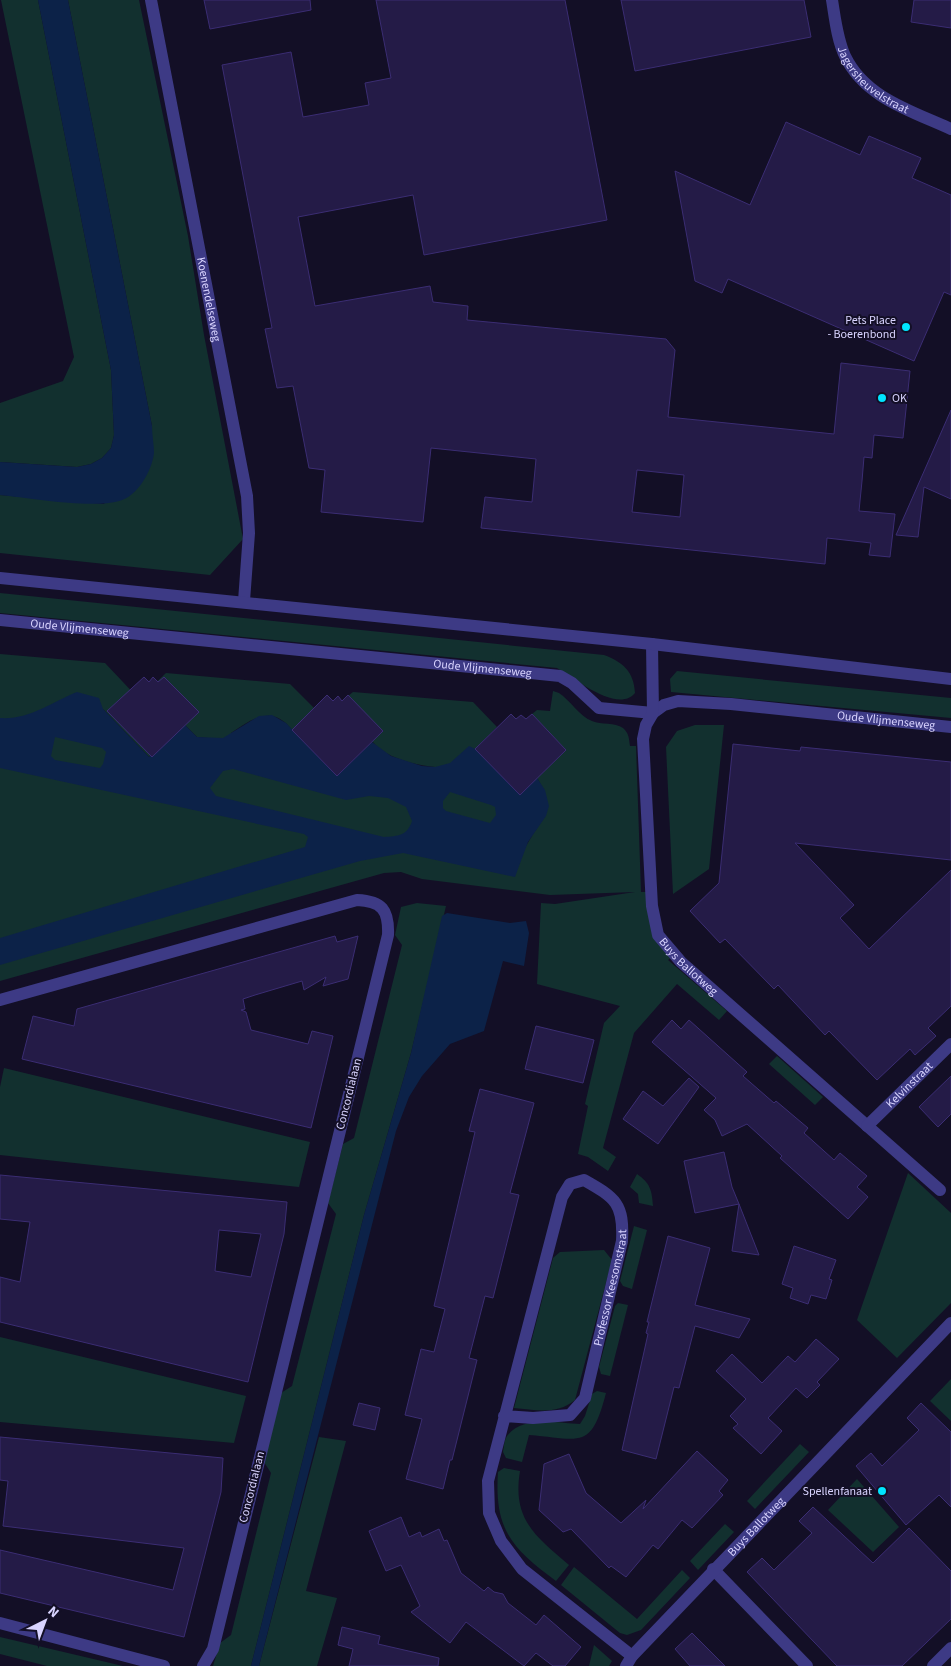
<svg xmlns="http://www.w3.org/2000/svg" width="951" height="1666" viewBox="0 0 951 1666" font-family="'Source Sans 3',sans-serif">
<rect width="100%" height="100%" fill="#130f26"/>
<g fill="#12302f" fill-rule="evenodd">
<path d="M1 0H38L111 370 114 435 111 448 102 458 91 464 77 467 0 462V403L63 381 74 357Z"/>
<path d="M68 0H139L188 236 204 335 243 539 210 575 0 553V495L104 504 152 426Z"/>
<path d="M0 593 604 655C623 662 634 672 635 693 618 714 574 678 557 668L0 613Z"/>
<path d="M0 654 105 663 139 699 166 673 290 684 314 708 292 730C272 704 252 719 231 733L329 793 435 767C415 765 385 758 372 741 362 729 356 710 348 696L353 692 473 702 497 727 475 749 460 755 451 763 517 819 514 877C519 865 522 851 529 841 544 815 556 808 537 778L566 750 532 714 537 710 550 711 553 691 559 693C570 700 579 716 592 721 601 725 615 722 623 728 629 733 629 739 630 746H636L641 892H654L662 937 675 954 668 960 727 1011 719 1020 677 984 634 1033 603 1148 616 1157 608 1171 588 1157 578 1154 588 1106 585 1104 604 1023 620 1006 537 984 541 903 555 904 635 892 550 895 422 879 401 872 384 873 0 981ZM103 709 149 757 184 724 197 737 208 738 136 778Z"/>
<path d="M677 671 951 698V718L671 692 670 679Z"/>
<path d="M695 725H724L709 869 673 894 666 747 677 731Z"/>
<path d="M417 903 446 906 411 1053 364 1215 251 1666H213L220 1643 231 1635 271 1473 264 1462 281 1393 292 1386 336 1214 328 1203 343 1144 354 1138 402 945 395 935 401 907Z"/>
<path d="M777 1056 823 1097 815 1105 769 1064Z"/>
<path d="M4 1068 310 1142 299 1187 0 1155V1087Z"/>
<path d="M908 1173 951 1213V1303L897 1358 857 1320Z"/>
<path d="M637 1174C650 1183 652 1190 653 1206L639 1203 638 1194 630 1187Z"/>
<path d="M634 1226 647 1230 632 1289 623 1286 620 1281Z"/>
<path d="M604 1250 612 1260 575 1400C557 1415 536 1410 514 1408L553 1258 560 1252Z"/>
<path d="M618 1303 628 1305 610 1376 601 1374 599 1367 615 1306Z"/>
<path d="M0 1337 246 1396 234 1443 0 1422Z"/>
<path d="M951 1379V1421L930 1401Z"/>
<path d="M597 1391 606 1393C591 1451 581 1439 529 1435L522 1462 506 1458 503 1452C504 1447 504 1440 507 1436 522 1415 559 1423 580 1424L585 1416 592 1394Z"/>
<path d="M319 1437 346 1441 306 1591 337 1598 317 1666H259Z"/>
<path d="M800 1444 809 1452 755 1509 747 1501Z"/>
<path d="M504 1468 520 1471C512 1519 535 1536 569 1565L556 1581C512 1548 494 1530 498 1472Z"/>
<path d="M857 1479 899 1527 873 1552 828 1510Z"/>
<path d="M725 1524 734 1532 698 1570 690 1561Z"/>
<path d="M574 1567 637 1619 682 1570 690 1578 641 1630 627 1635 620 1633 561 1585Z"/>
<path d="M0 1637 123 1666H47L0 1654Z"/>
<path d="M594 1645 612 1661 609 1666H589Z"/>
</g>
<g fill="#0c2248" fill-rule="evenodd">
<path d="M38 0H68L152 426C152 435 154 445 154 453 152 471 137 497 119 501 92 509 30 498 0 495V462L77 467 91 464 102 458 111 448 114 435 111 370Z"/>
<path d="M77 692 99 698 103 709 149 757 184 724 197 737 223 738 259 716 272 715 286 723 337 776 372 742 391 756 422 766 435 767 450 763 469 746 537 778 545 790 549 806 546 816 528 842 515 877 403 853 360 861 0 965V938L305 847 308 837 304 834 0 768V718C29 720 52 702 77 692ZM55 737 102 748 106 752 103 764 100 768 55 760 51 756ZM233 769 346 800 369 796 388 798 406 807 412 821C407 836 398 836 384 837L216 796 210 788 223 771ZM450 792 491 805 495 807 496 815 490 823 446 811 443 808V801Z"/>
<path d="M447 913 510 923 526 921 529 933 524 966 503 961 484 1031 450 1044 422 1076 409 1097 396 1131 259 1666H251L364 1215 411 1053 442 916Z"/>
</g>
<g fill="#241b47" stroke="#3b2d73" fill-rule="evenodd">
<path d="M204 0H310L311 10 210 29Z"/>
<path d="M376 0H565L607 220 424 255 413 195 298 217 315 306 430 286 433 302 468 306 467 320 666 339 675 350 668 417 834 434 841 363 910 371 903 438 874 435 872 458 864 457 862 481 859 511 895 514 890 557 869 555 871 543 827 538 825 564 481 528 485 497 532 502 536 459 431 448 423 522 321 512 325 470 309 468 293 386 277 388 265 329 272 328 222 65 291 52 303 117 369 105 365 83 391 78ZM637 470 684 475 680 517 632 512Z"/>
<path d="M621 0H804L811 37 635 71Z"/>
<path d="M914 0H951V28L911 22Z"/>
<path d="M786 122 860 155 869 136 921 158 912 178 951 195V295L944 292 914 361 728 279 722 293 695 281 675 171 750 205Z"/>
<path d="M951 410V499L924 487 918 537 896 535Z"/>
<path d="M144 677 149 682 153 677 158 682 164 677 199 712 152 757 107 711Z"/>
<path d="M327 695 333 701 338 696 342 701 348 695 383 731 337 776 292 730Z"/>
<path d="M511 714 516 719 521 715 526 719 532 714 566 750 520 795 475 749Z"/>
<path d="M733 744 800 751 801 747 951 762V860L795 843 854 905 840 918 869 949 951 870V1006L928 1028 936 1036 915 1055 910 1049 877 1080 829 1031 825 1035 778 985 774 989 725 939 720 943 690 911 719 883Z"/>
<path d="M335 936 337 942 358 936 348 979 323 986 326 977 304 990 302 981 255 995 243 999 245 1009 241 1010 246 1012 251 1030 308 1044 312 1031 333 1036 311 1128 22 1059 33 1016 74 1026 77 1009Z"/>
<path d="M672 1020 681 1029 689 1020 747 1072 743 1076 774 1103 776 1101 808 1128 804 1133 834 1160 840 1153 867 1176 857 1187 868 1197 848 1219 780 1158 782 1156 747 1124 722 1136 715 1120 704 1110 716 1098 652 1042Z"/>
<path d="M536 1026 594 1040 583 1083 525 1069Z"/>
<path d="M951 1076V1114L938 1127 919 1107Z"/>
<path d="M689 1078 699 1087 658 1144 623 1119 643 1091 663 1106Z"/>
<path d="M480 1089 534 1103 510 1193 519 1195 493 1298 485 1296 469 1358 477 1360 452 1460H450L443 1489 406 1479 422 1419 405 1415 421 1349 434 1352 445 1309 434 1306 475 1132 469 1131Z"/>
<path d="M724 1152 732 1187 739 1204 695 1213 684 1161Z"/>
<path d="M0 1175 287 1202 284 1234 248 1382 0 1322V1277L20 1282 30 1222 0 1219ZM219 1230 261 1234 251 1277 215 1271Z"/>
<path d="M739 1204 759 1255 732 1251Z"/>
<path d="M668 1236 710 1248 695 1305 750 1319 739 1338 695 1326 679 1388 674 1387 656 1459 622 1450 648 1334 646 1333 649 1322H647Z"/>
<path d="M794 1246 836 1260 829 1279 832 1280 826 1299 811 1295 808 1304 790 1298 793 1288 782 1284Z"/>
<path d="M816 1339 839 1359 817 1382 820 1385 807 1398 796 1388 768 1418 782 1431 761 1454 733 1428 738 1424 730 1416 746 1399 716 1371 732 1354 762 1383 788 1356 795 1362Z"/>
<path d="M359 1403 380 1408 375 1430 353 1425Z"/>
<path d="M921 1403 951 1432V1507L939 1495 906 1525 856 1466 871 1453 882 1466 919 1430 907 1418Z"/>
<path d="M0 1437 223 1458 221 1492 184 1637 0 1593V1550L173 1590 184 1548 3 1526 8 1481 0 1480Z"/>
<path d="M697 1451 728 1480 719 1491 723 1495 692 1528 682 1520 658 1549 653 1545 626 1577 611 1566 609 1568 571 1529 563 1532 539 1510 544 1464 569 1454 586 1493 621 1523 646 1500 643 1509Z"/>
<path d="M813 1507 873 1563 909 1528 951 1571V1619L902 1666H837L747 1572 762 1558 774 1570 812 1533 799 1521Z"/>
<path d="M401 1517 409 1537 420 1532 422 1537 439 1529 444 1541 447 1540 461 1573 484 1591 488 1587 494 1592 503 1594 508 1603 536 1625 544 1615 581 1647 565 1666H553L536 1653 524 1666 466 1622 450 1643 411 1612 420 1606 401 1565 386 1571 369 1531Z"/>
<path d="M342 1627 380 1636 378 1644 439 1658 438 1666H349L353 1649 338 1645Z"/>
<path d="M692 1633 725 1666H690L675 1649Z"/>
</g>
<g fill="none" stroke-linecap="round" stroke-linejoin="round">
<g stroke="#3d3a85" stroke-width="12">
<path id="s1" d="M151 0 247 496 249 533 244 601"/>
<path id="s2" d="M832 0C835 18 837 39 845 56 865 98 912 111 951 129"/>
<path id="s3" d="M0 620 560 676 572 683 599 708 653 713 664 705 678 701 731 704 951 727"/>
<path id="s4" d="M652 644 653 713 646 725 643 739 652 906 658 935 681 962 940 1190"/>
<path d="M0 1000 357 900C382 901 389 910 388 935L213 1649 203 1666"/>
<path id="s5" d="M867 1126 951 1044"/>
<path id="s6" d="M504 1416 533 1418 570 1415 585 1398 622 1241C624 1204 616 1198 584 1180L570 1184 562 1197 488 1481 489 1513 501 1541 522 1569 632 1656"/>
<path d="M713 1569 807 1666"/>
<path d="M0 1623 164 1666"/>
<path id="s7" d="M626 1666 632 1656 951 1323"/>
<path d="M933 1666 951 1648"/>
</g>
<path stroke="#3d3a85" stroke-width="12" d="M0 578 652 644 951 679"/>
</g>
<g fill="#00e5ff" stroke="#130f26" stroke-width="2">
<circle cx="906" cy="327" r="5"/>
<circle cx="882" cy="398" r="5"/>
<circle cx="882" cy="1491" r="5"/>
</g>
<g text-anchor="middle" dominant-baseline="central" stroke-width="4" stroke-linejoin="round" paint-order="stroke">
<g font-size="12" fill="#d9d4ff" stroke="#130f26">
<text stroke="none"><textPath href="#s2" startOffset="95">Jagersheuvelstraat</textPath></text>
<text stroke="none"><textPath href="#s1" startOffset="305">Koenendelseweg</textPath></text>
<text stroke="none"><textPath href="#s3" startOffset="80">Oude Vlijmenseweg</textPath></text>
<text stroke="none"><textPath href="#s3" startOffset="485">Oude Vlijmenseweg</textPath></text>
<text stroke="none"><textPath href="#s3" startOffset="905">Oude Vlijmenseweg</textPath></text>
<text stroke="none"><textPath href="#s4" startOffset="338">Buys Ballotweg</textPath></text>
<text stroke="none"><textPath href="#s5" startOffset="59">Kelvinstraat</textPath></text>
<text transform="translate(349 1094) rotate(-76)">Concordialaan</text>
<text stroke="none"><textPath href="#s6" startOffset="202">Professor Keesomstraat</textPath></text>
<text transform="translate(252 1487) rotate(-76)">Concordialaan</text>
<text stroke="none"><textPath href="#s7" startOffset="191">Buys Ballotweg</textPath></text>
</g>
<g font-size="12" fill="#d9d4ff" stroke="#130f26" text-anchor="end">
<text x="896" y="320">Pets Place<tspan x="896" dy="14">- Boerenbond</tspan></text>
<text x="892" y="398" text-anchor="start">OK</text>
<text x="872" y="1491">Spellenfanaat</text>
</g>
</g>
<g transform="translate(45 1621) rotate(42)" stroke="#130f26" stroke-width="4" paint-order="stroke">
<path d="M0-4L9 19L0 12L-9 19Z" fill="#d9d4ff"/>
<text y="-8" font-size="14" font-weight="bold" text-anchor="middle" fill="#d9d4ff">N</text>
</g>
</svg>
